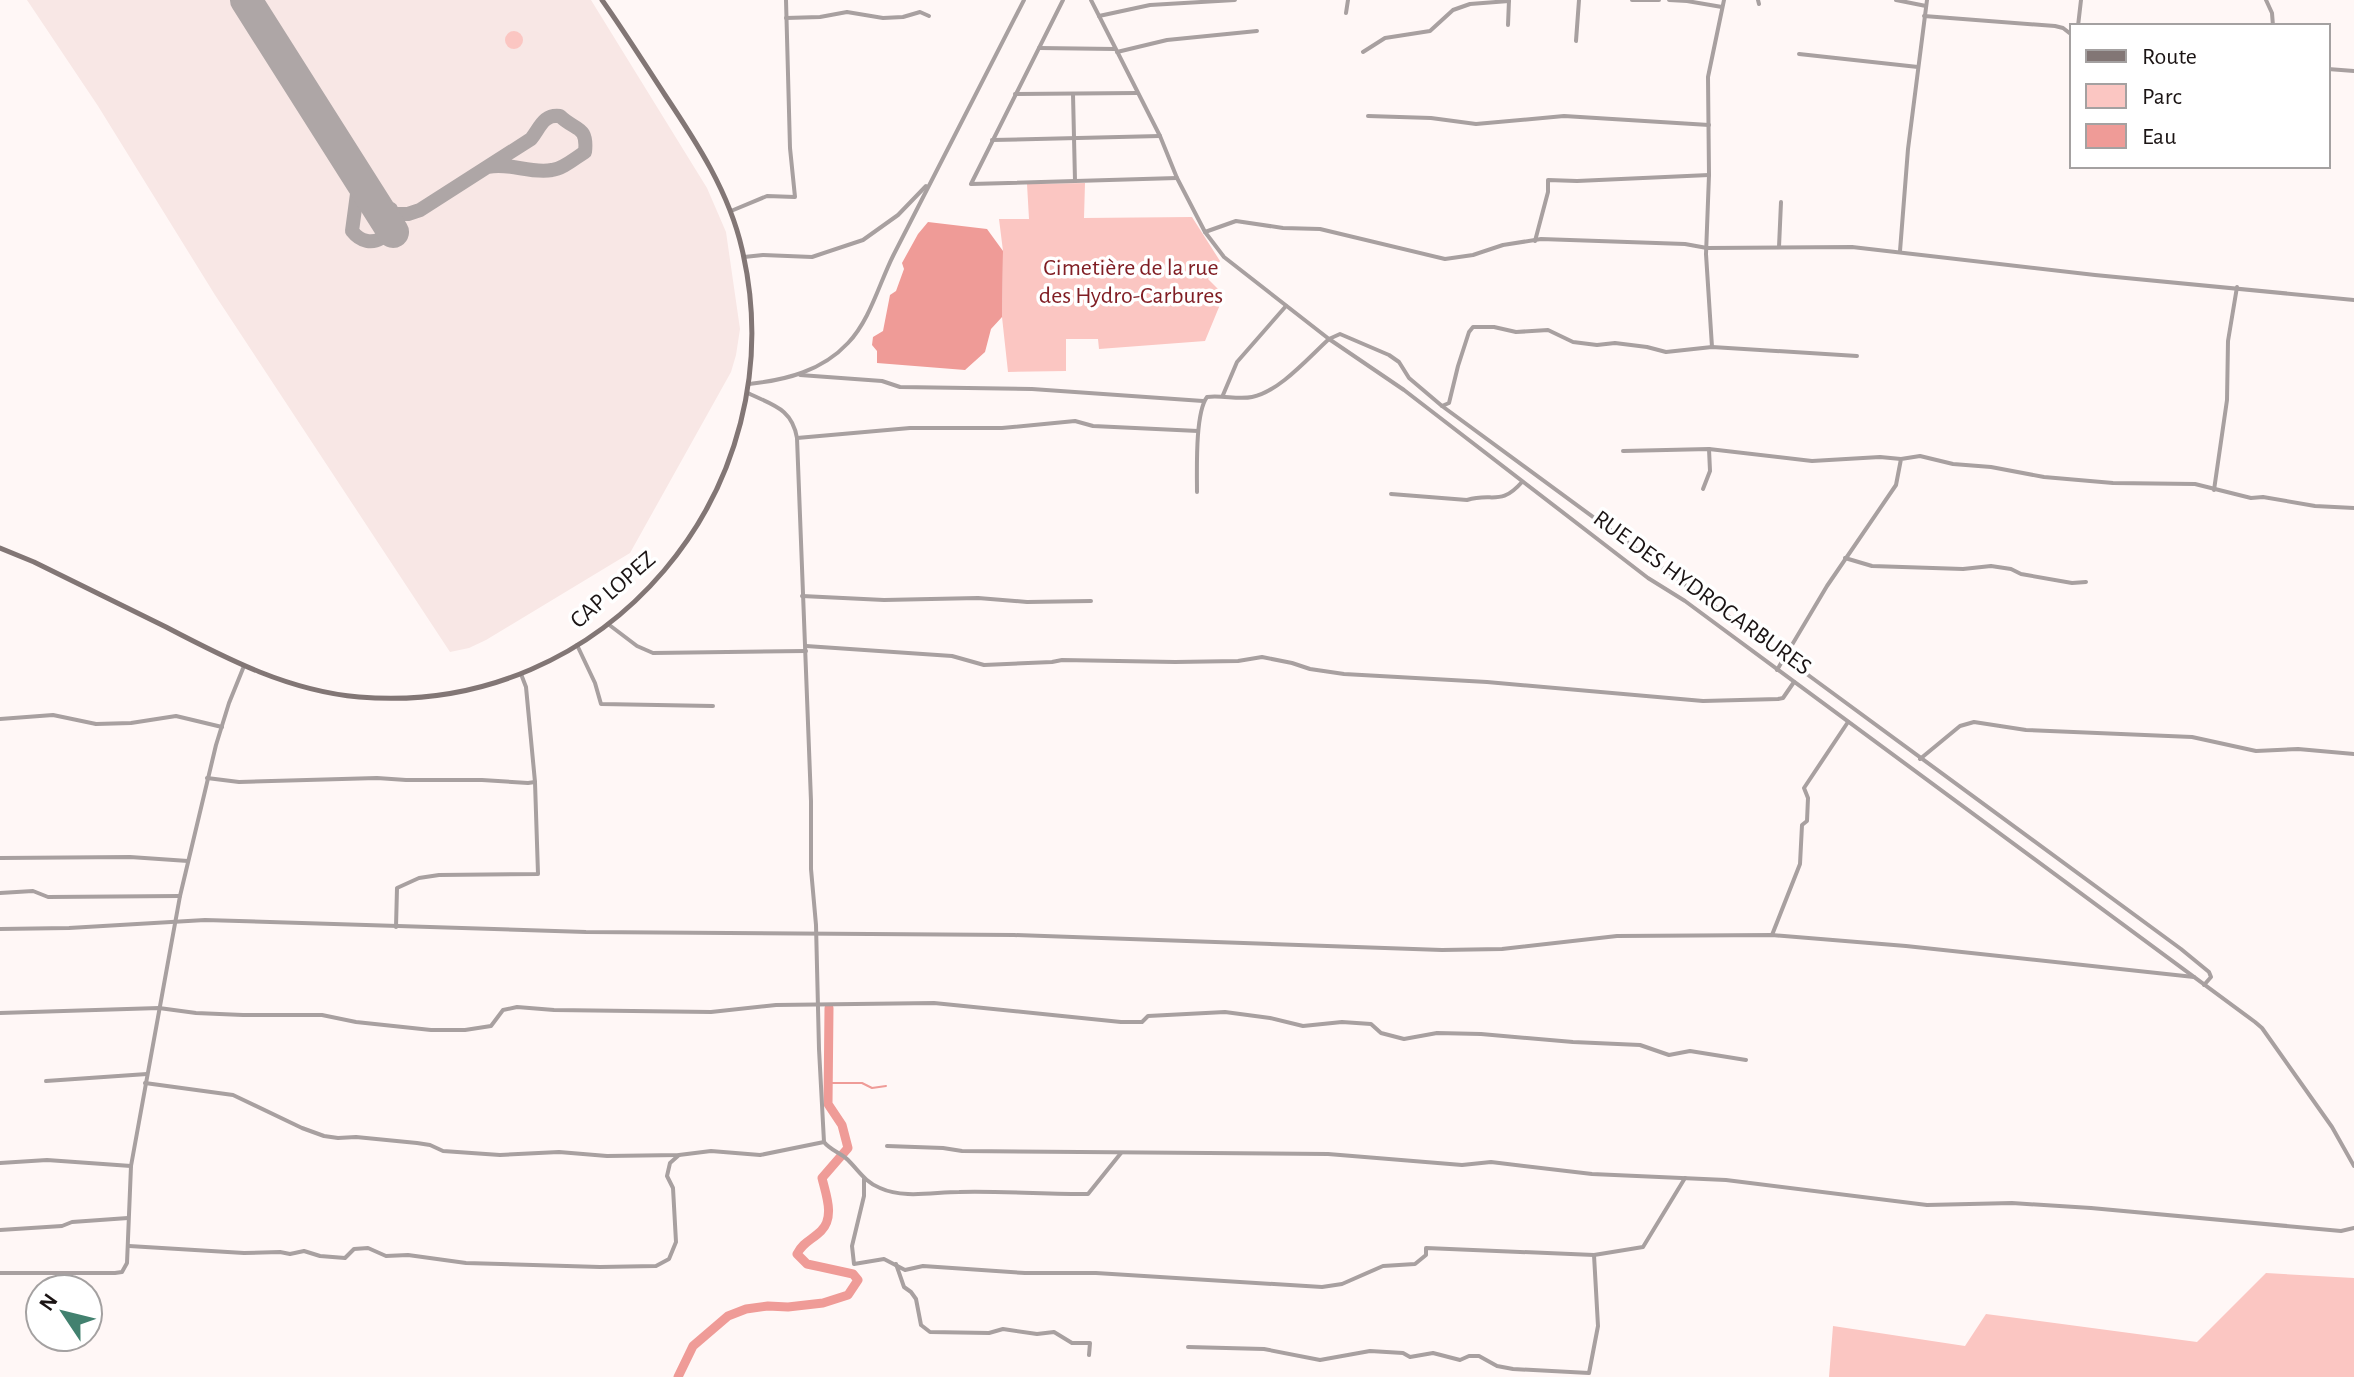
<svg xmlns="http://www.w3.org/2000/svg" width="2354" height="1377" viewBox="0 0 2354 1377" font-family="'Alegreya Sans',sans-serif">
<rect width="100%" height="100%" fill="#fff7f6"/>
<path fill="#f8e7e5" d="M27 0H591L707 188 726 232 740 329 736 355 731 372 630 553 486 640 469 648 450 652 215 295 98 106Z"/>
<g fill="#fbc6c2">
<circle cx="514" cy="40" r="9"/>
<path d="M1085 183 1084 218 1192 217 1220 261 1208 279 1224 295 1205 341 1099 349 1098 339H1066V371L1008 372 1002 317 1003 251 999 219H1029L1027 184Z"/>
<path d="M2266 1273 2354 1278V1377H1829L1833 1326 1965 1346 1986 1314 2197 1342Z"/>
</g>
<path fill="#ef9b97" d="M928 222 987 229 1003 251 1002 317 991 329 985 352 965 370 877 363V351L872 345 873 337 883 331 890 295 896 291 904 269 902 263 918 234Z"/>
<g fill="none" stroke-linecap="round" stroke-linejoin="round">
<path stroke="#ef9b97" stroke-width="2" d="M828 1083H862L872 1088 886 1086"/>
<path stroke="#ef9b97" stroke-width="9" d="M678 1377 693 1346 728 1316 746 1309 768 1306 788 1307 823 1303 848 1295 858 1280 853 1274 807 1264 797 1254C803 1242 812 1240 821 1231 835 1217 826 1195 822 1178L848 1148 842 1125 828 1104 829 1008"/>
<g stroke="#aea6a6" stroke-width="14">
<path d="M359 179 352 231C370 254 398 235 391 209"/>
<path d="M369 195 380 200 393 214H408L420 210 531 139C540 128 543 114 560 116 575 131 588 125 585 152 575 158 563 169 552 170 530 174 509 162 488 167"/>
</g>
<path stroke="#aea6a6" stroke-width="32" d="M246 0 393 232"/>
<g stroke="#a8a0a0" stroke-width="4">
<path d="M1063 0 971 184 1177 178"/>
<path d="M1091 0 1160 136 1177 178 1205 232 1224 257 1329 339 1404 390 1648 578 1685 601 2255 1022 2262 1028 2332 1127 2354 1166"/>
<path d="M1632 0H1659"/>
<path d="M1669 0 1687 1 1722 7"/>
<path d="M1758 0 1759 4"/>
<path d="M1896 0 1926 6"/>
<path d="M2266 0 2272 13 2273 26"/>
<path d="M1346 13 1348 0"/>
<path d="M1099 16 1150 5 1235 0"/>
<path d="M1924 16 2055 26 2063 28 2072 35"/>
<path d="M786 18 820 17 847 12 883 18 903 17 920 12 929 16"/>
<path d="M1508 25 1509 0"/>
<path d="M2078 26 2081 0"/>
<path d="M1576 41 1579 0"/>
<path d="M1039 48 1115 49"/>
<path d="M1117 52 1167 40 1257 31"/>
<path d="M1363 52 1385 38 1430 31 1453 10 1470 4 1509 1"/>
<path d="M1799 54 1918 67"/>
<path d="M2328 69 2354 71"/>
<path d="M1015 94 1137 93"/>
<path d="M1073 94 1075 181"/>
<path d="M1368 116 1431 118 1476 124 1564 116 1709 125"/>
<path d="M992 140 1160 136"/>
<path d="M731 211 767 196 795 197 790 148 786 0"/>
<path d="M1205 232 1236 221 1283 228 1320 229 1445 259 1473 255 1503 245 1541 239 1685 244 1707 248 1852 247 2095 275 2354 300"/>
<path d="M1535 241 1548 192V180L1577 181 1709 175"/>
<path d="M1779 247 1781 202"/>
<path d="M1900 251 1908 149 1927 0"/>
<path d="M744 257 763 255 812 257 863 240 898 215 926 186"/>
<path d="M1712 347 1706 254 1709 175 1708 77 1724 0"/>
<path d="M800 375 882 381 900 387 1032 389 1203 401"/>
<path d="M749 384C786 380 822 371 848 343 870 320 879 284 893 256 937 171 980 85 1024 0"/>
<path d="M748 393C772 405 792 408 797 438L811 801V869L816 925 819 1049 824 1142C830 1150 841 1153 848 1160 859 1171 865 1182 880 1188 904 1199 934 1192 959 1192 1002 1191 1045 1194 1088 1194L1121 1153"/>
<path d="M1223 395 1237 362 1286 306"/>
<path d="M1442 406 1449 403 1458 366 1469 332 1473 327H1494L1516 332 1548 330 1573 342 1597 345 1615 343 1647 347 1666 352 1712 347 1857 356"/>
<path d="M797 438 910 428H1002L1075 421 1093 426 1198 431"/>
<path d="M1623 451 1709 449 1812 461 1880 457 1901 459"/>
<path d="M1703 489 1710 471 1709 449"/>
<path d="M2214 490 2227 400 2228 341 2237 287"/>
<path d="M1197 492C1197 470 1195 413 1207 397 1222 395 1239 400 1252 397 1279 392 1309 357 1329 339L1340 334 1389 355 1399 362 1409 378 1442 406 2181 949 2209 972 2211 977 2204 985"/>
<path d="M1391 494 1467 500C1493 492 1500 507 1522 482"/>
<path d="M1845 558 1872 566 1963 569 1991 566 2011 569 2021 574 2072 583 2086 582"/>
<path d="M802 596 884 600 978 598 1027 602 1091 601"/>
<path d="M608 624 637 646 653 653 806 651"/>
<path d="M577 645 595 683 601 704 713 706"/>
<path d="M806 646 952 656 984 665 1052 662 1062 660 1175 662 1238 661 1262 657 1292 663 1310 669 1344 674 1487 682 1703 701 1778 699 1783 698 1794 682"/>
<path d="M1777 670 1827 586 1896 485 1901 459 1920 456 1953 464 1991 467 2044 477 2113 483 2195 484 2251 498 2263 497 2315 506 2354 508"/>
<path d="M0 719 53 715 96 724 131 723 176 716 222 727"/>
<path d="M1920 759 1960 726 1974 722 2026 730 2192 737 2256 751 2298 749 2354 754"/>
<path d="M207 778 239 782 377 778 406 780H482L528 783 535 782"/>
<path d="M0 858 130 857 188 861"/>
<path d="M0 893 33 891 48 897 180 896"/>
<path d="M396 927 397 888 419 878 439 875 538 874 535 782 526 687 521 674"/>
<path d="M0 929 69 928 205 920 586 932 1014 935 1442 950 1502 949 1617 936 1772 935 1906 946 2194 977"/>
<path d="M1772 935 1800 864 1802 825 1807 821 1808 798 1804 788 1848 722"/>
<path d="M0 1013 159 1008 196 1013 243 1015H322L356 1022 431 1030H465L491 1026 503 1010 517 1007 554 1010 711 1012 776 1005 934 1003 1121 1022H1142L1148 1016 1225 1012 1270 1018 1303 1026 1342 1022 1371 1024 1381 1033 1404 1039 1437 1033 1481 1034 1573 1042 1640 1045 1669 1055 1690 1051 1746 1060"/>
<path d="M46 1081 147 1074"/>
<path d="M145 1083 233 1095 302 1128 324 1136 338 1138 356 1137 417 1143 430 1145 443 1151 500 1155 559 1152 607 1156 679 1155 711 1151 760 1155 824 1142"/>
<path d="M887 1146 943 1148 962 1151 1328 1154 1462 1165 1491 1162 1592 1174 1726 1180 1927 1205 2012 1203 2091 1208 2341 1231 2354 1228"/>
<path d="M0 1163 47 1160 131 1166"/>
<path d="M864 1179V1196L852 1246 854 1264 884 1259 905 1270 923 1266 1025 1273H1096L1322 1287 1342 1284 1383 1266 1415 1264 1426 1255V1248L1594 1255 1643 1247 1685 1178"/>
<path d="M0 1230 62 1226 72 1222 128 1218"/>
<path d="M129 1246 244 1253 280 1252 290 1254 304 1251 320 1256 345 1258 354 1249 368 1248 386 1256 408 1255 466 1263 600 1267 656 1266 669 1259 676 1242 673 1188 667 1176 670 1163 679 1155"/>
<path d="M896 1264 904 1287 911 1292 916 1299 921 1325 930 1332 989 1333 1003 1329 1037 1334 1054 1332 1072 1343H1090L1089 1355"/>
<path d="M0 1273H115L122 1272 127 1263 131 1166 180 896 216 745 229 703 244 666"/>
<path d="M1188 1347 1264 1349 1320 1360 1370 1351 1403 1353 1410 1357 1433 1353 1460 1360 1469 1356H1479L1497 1366 1513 1369 1589 1373 1598 1326 1594 1255"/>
</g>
<path stroke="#827675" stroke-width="5" d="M0 548 34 562C78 584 122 605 166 627 227 659 289 691 359 697 606 718 798 488 742 249 729 192 697 143 665 95 644 63 624 31 602 0"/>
</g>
<g text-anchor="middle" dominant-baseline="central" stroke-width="7" stroke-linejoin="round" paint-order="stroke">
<g font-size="24" fill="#801e24" stroke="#fff">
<text x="1131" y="268">Cimetière de la rue<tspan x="1131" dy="28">des Hydro-Carbures</tspan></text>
</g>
<g font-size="24" fill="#1b1414" stroke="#fff">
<text transform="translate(613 590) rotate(-41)">CAP LOPEZ</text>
<text transform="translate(1702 593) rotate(36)">RUE DES HYDROCARBURES</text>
</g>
</g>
<rect x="2070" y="24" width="260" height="144" fill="#ffffff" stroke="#a4a1a1" stroke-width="2"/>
<rect x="2086" y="50" width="40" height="12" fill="#827675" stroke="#a4a1a1" stroke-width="2"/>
<text x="2142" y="64" font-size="24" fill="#1b1414">Route</text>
<rect x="2086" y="84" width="40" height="24" fill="#fbc6c2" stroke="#a4a1a1" stroke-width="2"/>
<text x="2142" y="104" font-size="24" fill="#1b1414">Parc</text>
<rect x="2086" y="124" width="40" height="24" fill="#ef9b97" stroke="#a4a1a1" stroke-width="2"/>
<text x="2142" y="144" font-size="24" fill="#1b1414">Eau</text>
<g transform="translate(64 1313) rotate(305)"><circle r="38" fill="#ffffff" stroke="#a4a1a1" stroke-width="2"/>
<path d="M0-6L14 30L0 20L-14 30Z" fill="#42816f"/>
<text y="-12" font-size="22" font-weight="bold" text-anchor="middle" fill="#1b1414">N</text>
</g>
</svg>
